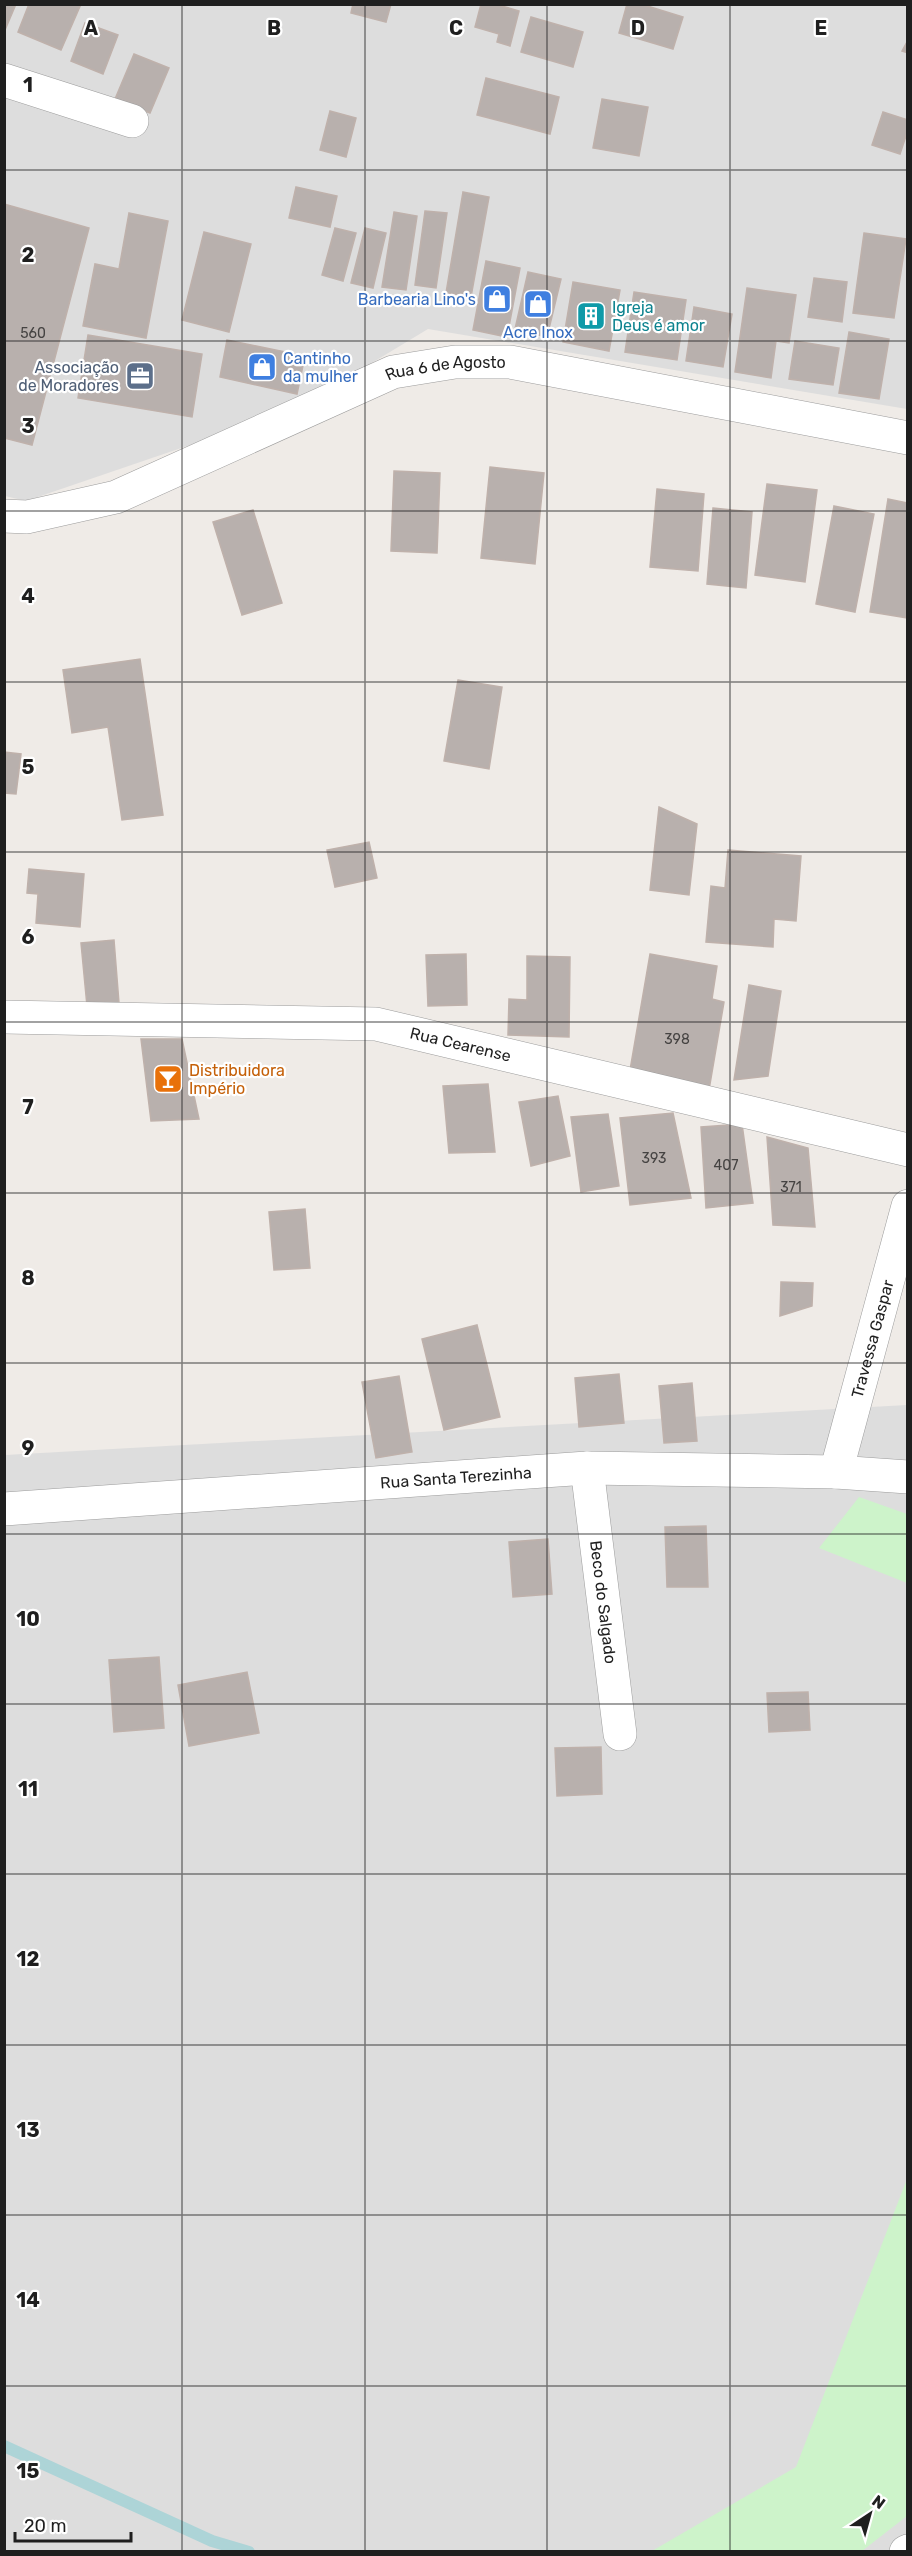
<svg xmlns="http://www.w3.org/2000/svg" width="912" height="2556" viewBox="0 0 912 2556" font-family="Rubik,sans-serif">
<rect width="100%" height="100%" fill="#efebe7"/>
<g fill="#ddd">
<path d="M5 5H907V409L428 329 337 384 266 419 26 501 5 496Z"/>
<path d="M907 1405V2551L5 2552V1455Z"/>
</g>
<g fill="#cdf3ca">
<path d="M859 1497 907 1514V1583L819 1548Z"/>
<path d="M907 2179V2516L862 2551H652L796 2467Z"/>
</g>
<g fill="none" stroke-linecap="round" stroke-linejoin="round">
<path stroke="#add4d7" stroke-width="12" d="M4 2446 212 2541 249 2552"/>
</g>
<g fill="#b8b0ad" stroke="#bfb1ab" stroke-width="1.5">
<path d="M4 4H16L5 30H4Z"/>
<path d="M29 4H81L61 50 18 32Z"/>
<path d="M353 4H391L386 22 351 13Z"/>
<path d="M481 4H495L519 11 510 46 497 42 499 34 475 27Z"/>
<path d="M627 4H641L683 17 673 49 619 33Z"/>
<path d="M531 17 583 32 573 67 521 52Z"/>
<path d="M85 23 118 35 103 74 71 61Z"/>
<path d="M908 40V53L902 51Z"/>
<path d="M134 54 169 68 150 113 115 99Z"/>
<path d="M486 78 559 97 550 134 477 115Z"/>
<path d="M602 99 648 107 639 156 593 148Z"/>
<path d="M330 111 356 118 346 157 320 150Z"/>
<path d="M883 112 908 120V130L900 154 872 145Z"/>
<path d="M296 187 337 196 330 227 289 218Z"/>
<path d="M463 192 489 197 471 297 446 293Z"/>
<path d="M4 204 89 228 32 445 4 438Z"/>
<path d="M425 211 447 213 436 288 415 285Z"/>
<path d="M394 212 417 216 406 290 382 287Z"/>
<path d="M129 213 168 221 146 338 83 326 95 264 119 269Z"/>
<path d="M335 228 356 233 343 281 322 275Z"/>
<path d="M365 228 386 233 373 288 351 283Z"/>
<path d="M204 232 251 244 229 332 182 320Z"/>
<path d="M864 233 906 239 894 318 853 313Z"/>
<path d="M486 261 520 268 507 337 473 330Z"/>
<path d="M528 272 561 279 547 337 515 329Z"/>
<path d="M814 278 847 282 842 322 808 317Z"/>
<path d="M573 282 620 290 609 351 563 342Z"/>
<path d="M747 288 796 295 789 343 776 341 771 378 735 372Z"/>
<path d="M634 292 686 300 677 360 625 352Z"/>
<path d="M694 307 732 314 723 367 686 361Z"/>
<path d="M849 332 889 339 879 399 839 393Z"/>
<path d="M88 335 202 354 192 417 78 398Z"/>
<path d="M227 340 305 356 297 394 220 377Z"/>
<path d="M795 341 839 348 833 385 789 379Z"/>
<path d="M490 467 544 473 535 564 481 558Z"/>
<path d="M394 471 440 473 437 553 391 551Z"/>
<path d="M767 484 817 490 805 582 755 575Z"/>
<path d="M657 489 704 494 698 571 650 567Z"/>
<path d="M888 499 908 503V618L870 612Z"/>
<path d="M834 506 874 514 855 612 816 604Z"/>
<path d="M713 508 752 512 746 588 707 584Z"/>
<path d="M253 510 282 603 242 615 213 522Z"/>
<path d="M140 659 163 815 122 820 108 727 72 733 63 670Z"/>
<path d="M458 680 502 687 489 769 444 761Z"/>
<path d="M4 752 21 754 16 794 4 793Z"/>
<path d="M659 807 697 824 689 895 650 890Z"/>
<path d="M369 842 377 878 335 887 327 850Z"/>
<path d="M728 850 801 856 796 921 774 919 773 947 706 942 711 886 725 888Z"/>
<path d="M29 869 84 874 80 927 36 923 38 894 27 893Z"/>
<path d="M114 940 119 1003 87 1006 81 943Z"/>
<path d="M466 954 467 1005 428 1006 426 955Z"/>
<path d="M650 954 717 966 712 999 724 1002 709 1090 629 1076Z"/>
<path d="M527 956 570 957 569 1037 508 1035 509 999 527 1000Z"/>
<path d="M749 985 781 991 768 1076 734 1080Z"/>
<path d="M141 1039H182L199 1119 151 1121Z"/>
<path d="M488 1084 495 1152 449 1153 443 1086Z"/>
<path d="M558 1096 570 1156 531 1166 519 1102Z"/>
<path d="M673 1113 691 1198 630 1205 620 1118Z"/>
<path d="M608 1114 619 1186 581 1192 571 1117Z"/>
<path d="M742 1124 753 1203 706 1208 701 1127Z"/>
<path d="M767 1137 808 1148 815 1227 773 1225Z"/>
<path d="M305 1209 310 1268 274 1270 269 1212Z"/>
<path d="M781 1282 813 1283 812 1306 780 1316Z"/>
<path d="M477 1325 500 1417 444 1430 422 1339Z"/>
<path d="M619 1374 624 1423 579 1427 575 1378Z"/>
<path d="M399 1376 412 1452 376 1458 362 1382Z"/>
<path d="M692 1383 697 1441 664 1443 659 1386Z"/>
<path d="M706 1526 708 1587H667L665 1527Z"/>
<path d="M548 1539 552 1594 513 1597 509 1542Z"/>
<path d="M159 1657 164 1728 114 1732 109 1660Z"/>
<path d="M247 1672 259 1733 189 1746 178 1685Z"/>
<path d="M808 1692 810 1730 769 1732 767 1693Z"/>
<path d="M601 1747 602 1794 557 1796 555 1748Z"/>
</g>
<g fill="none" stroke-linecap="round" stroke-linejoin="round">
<g stroke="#9c9c9c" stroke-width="34">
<g id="minor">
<path d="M4 80 132 121"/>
<path id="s1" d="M4 516 27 517 116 497 393 372 455 362H510L908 438"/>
<path id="s2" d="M4 1017 376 1024 908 1150"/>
<path id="s3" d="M587 1468 620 1734"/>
<path id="s4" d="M836 1472 908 1206"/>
<path id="s5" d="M4 1509 587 1468 836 1472 908 1477"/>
<path d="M906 2552 908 2551"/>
</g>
</g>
<use href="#minor" stroke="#fff" stroke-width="33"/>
</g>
<path fill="none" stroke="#1f1f1f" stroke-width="1.5" stroke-opacity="0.55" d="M182 4V2552M365 4V2552M547 4V2552M730 4V2552M4 170H908M4 341H908M4 511H908M4 682H908M4 852H908M4 1022H908M4 1193H908M4 1363H908M4 1534H908M4 1704H908M4 1874H908M4 2045H908M4 2215H908M4 2386H908"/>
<defs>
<g id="shop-square" transform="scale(1.5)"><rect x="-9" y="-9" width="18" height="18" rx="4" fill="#3f7fe0" stroke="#fff"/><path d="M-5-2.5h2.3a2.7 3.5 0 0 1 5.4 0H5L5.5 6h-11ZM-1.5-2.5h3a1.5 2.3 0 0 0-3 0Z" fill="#fff"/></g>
<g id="building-square" transform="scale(1.5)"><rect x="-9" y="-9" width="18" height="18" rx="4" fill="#0f9aa8" stroke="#fff"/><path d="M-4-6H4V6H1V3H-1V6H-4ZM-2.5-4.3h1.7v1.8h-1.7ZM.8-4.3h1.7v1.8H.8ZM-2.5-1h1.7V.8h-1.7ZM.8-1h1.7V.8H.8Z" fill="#fff"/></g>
<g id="office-square" transform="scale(1.5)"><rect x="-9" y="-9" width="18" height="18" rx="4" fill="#5c6f8a" stroke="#fff"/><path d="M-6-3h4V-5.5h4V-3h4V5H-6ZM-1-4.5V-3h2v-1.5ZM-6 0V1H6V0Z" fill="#fff"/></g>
<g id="bar-square" transform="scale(1.5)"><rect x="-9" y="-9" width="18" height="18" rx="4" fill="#e8710a" stroke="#fff"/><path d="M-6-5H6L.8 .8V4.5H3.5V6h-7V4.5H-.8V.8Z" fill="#fff"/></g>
</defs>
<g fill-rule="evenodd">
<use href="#shop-square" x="497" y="299"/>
<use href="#shop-square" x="538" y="304"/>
<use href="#building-square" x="591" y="316"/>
<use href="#shop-square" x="262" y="367"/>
<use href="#office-square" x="140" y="376"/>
<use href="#bar-square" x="168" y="1079"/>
</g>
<g text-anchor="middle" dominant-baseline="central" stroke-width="4.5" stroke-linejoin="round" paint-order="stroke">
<g font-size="14" fill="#454342">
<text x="33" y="333">560</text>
<text x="677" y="1039">398</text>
<text x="654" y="1158">393</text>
<text x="726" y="1165">407</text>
<text x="791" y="1187">371</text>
</g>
<g font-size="16" fill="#366cbe" stroke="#fff" text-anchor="end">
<text x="476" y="299">Barbearia Lino's</text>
<text x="538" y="332" text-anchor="middle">Acre Inox</text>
<text x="283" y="358" text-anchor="start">Cantinho<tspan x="283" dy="18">da mulher</tspan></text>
</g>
<g font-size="16" fill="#0d838f" stroke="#fff" text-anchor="start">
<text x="612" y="307">Igreja<tspan x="612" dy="18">Deus é amor</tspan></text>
</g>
<g font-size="16" fill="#4e5e75" stroke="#fff" text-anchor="end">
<text x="119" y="367">Associação<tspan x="119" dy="18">de Moradores</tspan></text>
</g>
<g font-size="16" fill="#1f1f1f" stroke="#fff">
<text stroke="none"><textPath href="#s1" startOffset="471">Rua 6 de Agosto</textPath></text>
<text stroke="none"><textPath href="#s2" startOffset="459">Rua Cearense</textPath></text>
<text stroke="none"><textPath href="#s4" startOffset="138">Travessa Gaspar</textPath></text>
<text stroke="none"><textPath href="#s5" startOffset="453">Rua Santa Terezinha</textPath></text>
<text stroke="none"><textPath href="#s3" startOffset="135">Beco do Salgado</textPath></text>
</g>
<g font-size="16" fill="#c56008" stroke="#fff" text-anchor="start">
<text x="189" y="1070">Distribuidora<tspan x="189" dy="18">Império</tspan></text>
</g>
</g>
<g font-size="20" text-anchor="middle" font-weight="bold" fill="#1f1f1f" stroke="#fff" stroke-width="4.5" stroke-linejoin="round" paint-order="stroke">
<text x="91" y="35">A</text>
<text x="274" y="35">B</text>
<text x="456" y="35">C</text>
<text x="638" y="35">D</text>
<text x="821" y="35">E</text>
<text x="28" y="92">1</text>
<text x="28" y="262">2</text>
<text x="28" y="433">3</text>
<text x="28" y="603">4</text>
<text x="28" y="774">5</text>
<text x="28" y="944">6</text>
<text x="28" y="1114">7</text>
<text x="28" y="1285">8</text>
<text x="28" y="1455">9</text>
<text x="28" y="1626">10</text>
<text x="28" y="1796">11</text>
<text x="28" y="1966">12</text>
<text x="28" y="2137">13</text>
<text x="28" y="2307">14</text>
<text x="28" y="2478">15</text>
</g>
<rect width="912" height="2556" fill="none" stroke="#1f1f1f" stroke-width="12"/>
<g transform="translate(870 2514) rotate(36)" stroke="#ffffff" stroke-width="4.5" paint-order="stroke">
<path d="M0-4.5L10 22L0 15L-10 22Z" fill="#1f1f1f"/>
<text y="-9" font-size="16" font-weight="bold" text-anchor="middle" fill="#1f1f1f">N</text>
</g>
<path d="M15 2532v9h116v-9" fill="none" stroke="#1f1f1f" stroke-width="3"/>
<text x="24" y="2532" font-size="18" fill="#1f1f1f" stroke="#ffffff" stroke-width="4.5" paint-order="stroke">20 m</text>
</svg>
